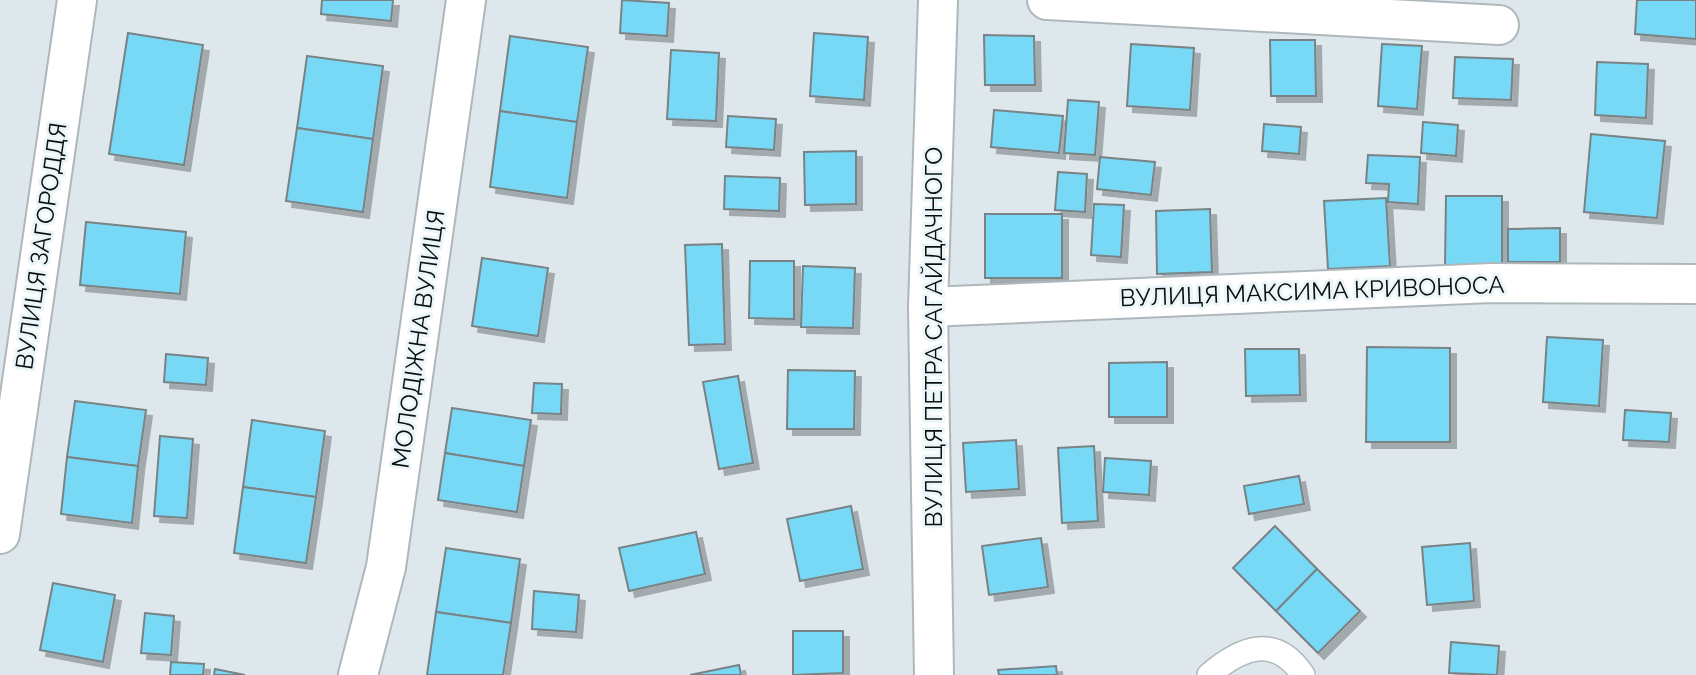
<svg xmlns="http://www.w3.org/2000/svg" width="1696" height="675" viewBox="0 0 1696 675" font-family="Raleway,sans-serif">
<defs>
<filter id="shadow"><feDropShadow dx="6" dy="6" stdDeviation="0" flood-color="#0004"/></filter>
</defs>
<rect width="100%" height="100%" fill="#dee8ec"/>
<g fill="#78d9f7" stroke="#798386" stroke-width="2" filter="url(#shadow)">
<path d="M322 0H393L391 21 321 14Z"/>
<path d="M622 0 669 3 667 36 620 33Z"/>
<path d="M1637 0H1696V39L1635 34Z"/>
<path d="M128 33 203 45 184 165 109 154Z"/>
<path d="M814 33 868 37 864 100 810 96Z"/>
<path d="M984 35 1034 36 1035 85H985Z"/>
<path d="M510 36 588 47 577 122 500 111Z"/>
<path d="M1270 40H1315L1316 96H1271Z"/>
<path d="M1131 44 1194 48 1190 110 1127 106Z"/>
<path d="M1382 44 1422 46 1417 109 1378 106Z"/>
<path d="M671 50 719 53 716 121 667 119Z"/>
<path d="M307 56 383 66 373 139 297 128Z"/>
<path d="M1455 57 1513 59 1511 100 1453 98Z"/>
<path d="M1597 62 1648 64 1646 118 1595 115Z"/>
<path d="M1068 100 1099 102 1095 155 1064 153Z"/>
<path d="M994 110 1063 116 1059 153 991 147Z"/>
<path d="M500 111 577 122 567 198 490 187Z"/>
<path d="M728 116 776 119 774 150 726 147Z"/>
<path d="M1423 122 1458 125 1456 156 1421 153Z"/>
<path d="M1264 124 1301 127 1299 154 1262 151Z"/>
<path d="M297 128 373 139 363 212 286 201Z"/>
<path d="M1591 134 1665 141 1657 218 1584 212Z"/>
<path d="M856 151V204L805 205 804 152Z"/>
<path d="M1368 155 1420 157 1418 204 1388 202 1389 184 1366 183Z"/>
<path d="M1100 157 1155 162 1151 195 1097 189Z"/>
<path d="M1058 172 1087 174 1085 212 1055 210Z"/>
<path d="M725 176 780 178 779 211 724 209Z"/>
<path d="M1446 196H1502V266H1445Z"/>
<path d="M1386 198 1390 266 1328 269 1324 201Z"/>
<path d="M1094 204 1124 205 1121 257 1091 255Z"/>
<path d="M1210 209 1212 272 1157 274 1156 211Z"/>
<rect x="985" y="214" width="77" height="64"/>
<path d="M86 222 186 232 180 294 80 285Z"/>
<path d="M1560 228V262H1508V229Z"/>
<path d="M722 244 725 344 689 345 685 245Z"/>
<path d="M482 258 548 268 538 336 472 326Z"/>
<path d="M750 261H794V319L749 318Z"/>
<path d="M803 266 855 268 853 328 801 327Z"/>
<path d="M1547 337 1603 340 1599 406 1543 402Z"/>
<path d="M1367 347 1450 348V442H1366Z"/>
<path d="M1245 349H1299L1300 395 1246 396Z"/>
<path d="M166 354 208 358 206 385 164 382Z"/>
<path d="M1167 362V417H1109V363Z"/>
<path d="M788 370 855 371 854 429H787Z"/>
<path d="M738 376 753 463 719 469 703 382Z"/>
<path d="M534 383 562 384 561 414 532 413Z"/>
<path d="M75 401 146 410 138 466 67 457Z"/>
<path d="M452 408 531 420 524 466 445 453Z"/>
<path d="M1625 410 1671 413 1669 442 1623 440Z"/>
<path d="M252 420 325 431 316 497 243 487Z"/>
<path d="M160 436 193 439 187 518 154 516Z"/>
<path d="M1016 440 1019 489 966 492 963 443Z"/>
<path d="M1094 446 1098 521 1062 523 1058 448Z"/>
<path d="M445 453 524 466 517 512 438 500Z"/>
<path d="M67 457 138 466 132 523 61 514Z"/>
<path d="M1105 458 1151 461 1149 495 1103 492Z"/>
<path d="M1299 476 1304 504 1249 514 1244 486Z"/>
<path d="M243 487 316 497 306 563 234 553Z"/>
<path d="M851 506 863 569 800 581 787 519Z"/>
<path d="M1275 526 1317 569 1276 611 1233 568Z"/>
<path d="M696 532 705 574 629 591 619 548Z"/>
<path d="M1041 538 1048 587 989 595 982 546Z"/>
<path d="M1470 543 1474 601 1427 605 1422 547Z"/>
<path d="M446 548 520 559 511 623 436 612Z"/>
<path d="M1317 569 1360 611 1318 653 1276 611Z"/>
<path d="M53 583 115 595 103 662 40 650Z"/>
<path d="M534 591 579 595 576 632 532 629Z"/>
<path d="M436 612 511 623 503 675H427Z"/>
<path d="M145 613 174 616 171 655 141 653Z"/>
<path d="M793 631H843V673L793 675Z"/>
<path d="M1451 642 1499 646 1497 675 1449 673Z"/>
<path d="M171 662 204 664 203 675H170Z"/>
<path d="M739 665 741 675H690Z"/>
<path d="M1056 666 1057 675H999L998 670Z"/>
<path d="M215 669 245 675H214Z"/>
</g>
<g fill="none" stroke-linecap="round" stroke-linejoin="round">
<g stroke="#aeb8bc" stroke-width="26">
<path id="service" d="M1209 675C1240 648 1275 633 1303 675"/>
</g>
<g stroke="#aeb8bc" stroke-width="42">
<g id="minor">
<path d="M1047 0 1499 25"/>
<path d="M928 307 1492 283 1696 284"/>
<path d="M0 534 77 0"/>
<path d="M358 675 386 567 466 0"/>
<path d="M934 675 928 307 938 0"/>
</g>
</g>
<use href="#service" stroke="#fff" stroke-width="23"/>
<use href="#minor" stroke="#fff" stroke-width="38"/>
</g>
<g text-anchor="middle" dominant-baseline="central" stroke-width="6" stroke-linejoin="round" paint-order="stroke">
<g font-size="24" fill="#0c0f10" stroke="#ebf6f9">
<text transform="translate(41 246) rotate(-82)">ВУЛИЦЯ ЗАГОРОДДЯ</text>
<text transform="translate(1312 291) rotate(-2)">ВУЛИЦЯ МАКСИМА КРИВОНОСА</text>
<text transform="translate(933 337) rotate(-90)">ВУЛИЦЯ ПЕТРА САГАЙДАЧНОГО</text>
<text transform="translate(418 339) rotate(-82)">МОЛОДІЖНА ВУЛИЦЯ</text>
</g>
</g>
</svg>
